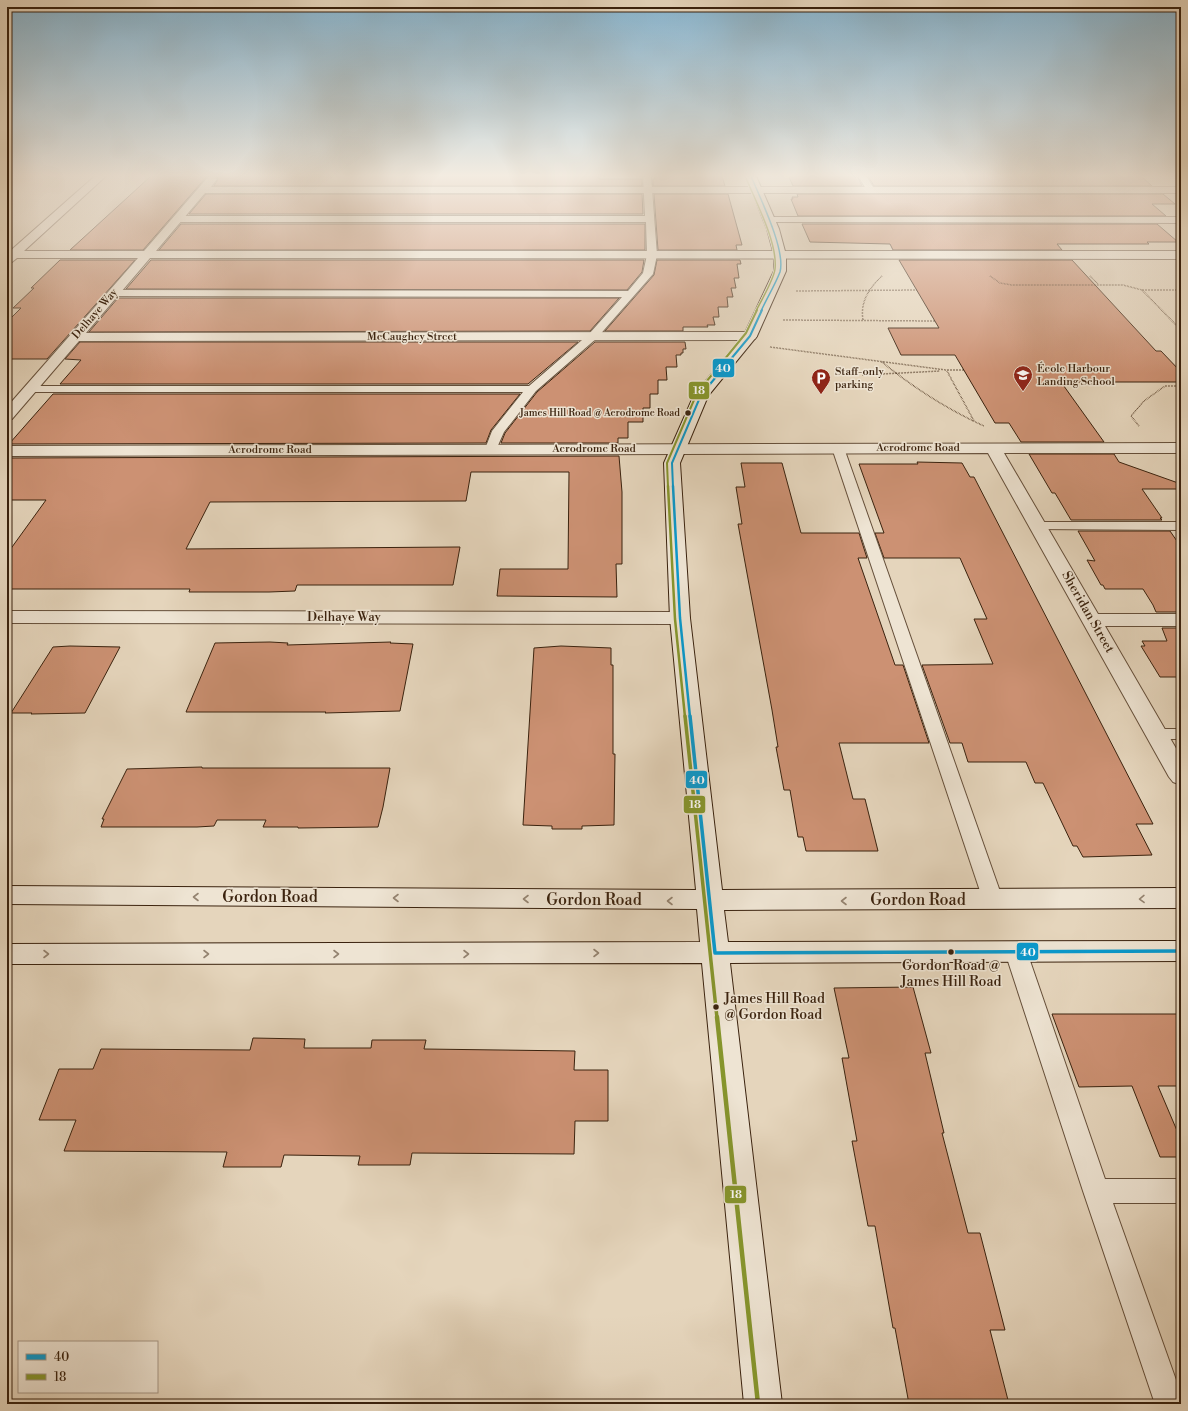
<svg xmlns="http://www.w3.org/2000/svg" width="1188" height="1411" viewBox="0 0 1188 1411" font-family="'Libre Bodoni',serif">
<rect width="100%" height="100%" fill="#e5d5bc"/>
<filter id="stains"><feTurbulence type="fractalNoise" baseFrequency=".005" numOctaves="4"/><feColorMatrix values="0 0 0 0 .2 0 0 0 0 .09 0 0 0 0 .02 0 0 0 .5 -.17"/></filter>
<radialGradient id="worn" r=".72"><stop offset=".6" stop-color="#630" stop-opacity="0"/><stop offset="1" stop-color="#630" stop-opacity=".3"/></radialGradient>
<g fill="#cc9173" stroke="#3a220e">
<path d="M151 176H207L143 250H70Z"/>
<path d="M216 176H599V179H642V186H214L218 179Z"/>
<path d="M654 176H722L725 186H653V179H655Z"/>
<path d="M791 176H857L862 186H793L789 177Z"/>
<path d="M868 176H1141L1152 186H874Z"/>
<path d="M206 194H642L643 214H189Z"/>
<path d="M654 194H728L742 245H736L737 250H658Z"/>
<path d="M797 194H1163L1175 204H1152L1166 216H798L791 199H793L792 197H798Z"/>
<path d="M181 224H645V250H159Z"/>
<path d="M802 224H1157L1178 242H1147L1149 244H1057L1062 250H893L890 244 810 242Z"/>
<path d="M60 260H135L47 359H7V322L21 308H13L34 288H31Z"/>
<path d="M151 260H644L642 272 627 290 126 289Z"/>
<path d="M657 260H740L741 264H737L739 278H734L736 288H731L733 297H727L728 307H718L719 317H713L715 325H707L708 327H683V331H605L654 275Z"/>
<path d="M899 260H1072L1156 351H1161L1181 372V382H1061L1104 442H1021L1009 423H995L955 355H901L888 328H939Z"/>
<path d="M118 298H619L590 331 89 332Z"/>
<path d="M80 342H578L528 384H60L81 360 65 359Z"/>
<path d="M595 342H685L686 349H683V353H681V355H676L677 367H666L667 380H658V394H650V408H643V422H628V438H618V443H501L505 433 537 392Z"/>
<path d="M53 394H520L491 430 486 443 9 444Z"/>
<path d="M1029 454H1114L1119 462 1181 484V489H1142L1162 518H1160L1162 520H1071L1055 493H1052Z"/>
<path d="M619 456 622 492V564H616L617 597 497 596 500 569H568L569 472H471L466 501 210 502 186 549 458 547H460L453 585H297L295 591 269 592H189L190 589H7V554L46 500H7V458Z"/>
<path d="M917 462 962 463 970 477H974L1153 824H1136L1152 855 1083 857 1077 846H1073L1043 783H1035L1026 762H968L962 743H950L922 665 993 664 974 619H987L960 558H884L875 533H884L859 464H918Z"/>
<path d="M741 463H782L801 533H859L867 558H858L895 665H903L929 743H839L853 799H865L878 851H806L803 837H798L790 790H784L776 747H778L772 710 738 524H742L736 487H745Z"/>
<path d="M1078 531H1170L1181 547V612H1156L1153 605 1143 589H1105L1103 585H1101L1087 560 1095 561Z"/>
<path d="M1162 628H1181V677H1160L1141 646H1145L1142 641H1167Z"/>
<path d="M270 642 288 643 287 645 391 642 390 643 413 644 400 711 325 713 326 712H186L215 643Z"/>
<path d="M70 646 120 647 85 713 31 714 32 713H11L53 647Z"/>
<path d="M561 646 611 648V665H613V754H615L614 825 582 826V829H552V826L523 825 534 648Z"/>
<path d="M202 767V768H390L383 807 378 827 298 828V827H263L266 820H217L214 826 197 827H101L104 819H102L127 769Z"/>
<path d="M913 987 931 1053H925L944 1133H942L968 1233H980L1005 1330H990L1009 1404H909L895 1328H893L875 1226H868L852 1141H857L842 1058H849L834 988Z"/>
<path d="M1052 1014H1181V1086H1158L1181 1140V1157H1160L1132 1086 1079 1087Z"/>
<path d="M253 1038 305 1039 304 1048H371L372 1040H426L424 1049 575 1051 574 1070H608V1121H575L574 1154 412 1153 410 1165H358L360 1156 284 1155 281 1167H223L227 1152 64 1151 76 1120H39L59 1069H93L101 1049 250 1050Z"/>
</g>
<g fill="none" stroke-linecap="round" stroke-linejoin="round">
<g stroke="#654f3a" stroke-width="2">
<g id="lane">
<path d="M643 176H651L657 255 653 274 597 338 536 391 504 432 495 452H487L485 449 492 431 523 392H30L26 391 24 389 26 387 30 386H529L589 334 622 297 113 296 108 293 113 290 628 291 643 273 647 255 646 222H178L174 219 178 216H645Z"/>
<path d="M858 176H866L875 190 874 192H868Z"/>
<path d="M770 217H1181V223L767 222 766 220 767 218Z"/>
<path d="M838 444 842 445 844 448 1003 900 1000 905 993 907 986 905 983 900 832 448 834 445Z"/>
<path d="M1038 522H1181V530L1033 529 1031 526 1033 523Z"/>
<path d="M1157 729H1181V739H1157L1151 738 1148 734 1151 730Z"/>
<path d="M1016 944 1024 946 1027 952 1105 1179H1181V1203H1113L1181 1394V1404H1155L1083 1191 1005 952 1008 946Z"/>
</g>
</g>
<g stroke="#654f3a" stroke-width="2">
<g id="street">
<path d="M95 176H106L24 251H144L208 177 213 176 217 179 211 187H1181V193H205L156 251H1181V259L150 258 86 333 750 332 755 333 757 336 755 339 750 340 79 341 12 419 7 421V407L138 258H17L12 262H7V254L9 252Z"/>
<path d="M1181 443V453H1004L1098 614H1181V626H1105L1181 757V785L1173 782 1169 777 988 453 7 456V446Z"/>
<path d="M7 611 680 612 687 614 690 618 687 622 680 624 7 623Z"/>
</g>
</g>
<g stroke="#3a220e" stroke-width="2">
<path id="secondary" d="M746 176H756L779 229 786 255V271L757 336 708 396 680 463 690 618 722 890 1181 888V908L724 910 728 942 1181 941V961L730 963 782 1404H744L702 963 7 964V944L700 942 697 909 7 904V886L696 890 670 618 664 463 694 395 744 335 774 271V255L767 229Z"/>
</g>
<g stroke="#3a220e" stroke-width="1.5" stroke-dasharray="0.5 1" stroke-linecap="butt">
<path d="M990 276 1000 283 1012 285H1123L1142 290 1181 330"/>
<path d="M1090 276 1098 284"/>
<path d="M1142 290H1181"/>
<path d="M796 291 917 290"/>
<path d="M783 320 935 321"/>
<path d="M863 320C860 302 869 288 882 276"/>
<path d="M770 347 946 370H964"/>
<path d="M882 362C914 388 947 409 984 426"/>
<path d="M947 371 974 421"/>
<path d="M862 375 940 371"/>
<path d="M1139 426 1131 416 1144 401 1165 386H1181"/>
</g>
<use href="#lane" fill="#eee4d3" fill-rule="evenodd"/>
<use href="#street" fill="#eee4d3" fill-rule="evenodd"/>
<use href="#secondary" fill="#eee4d3" fill-rule="evenodd"/>
<g stroke="#eee4d3" stroke-width="3">
<path id="bus-1-far3" d="M751 176C760 198 786 250 780 272 775 285 767 298 761 311"/>
</g>
<g stroke="#eee4d3" stroke-width="4">
<path id="bus-1-far2" d="M673 487 672 463 701 395 750 336 762 310"/>
</g>
<g stroke="#eee4d3" stroke-width="5">
<path id="bus-1-far1" d="M673 486 680 618 690 717"/>
</g>
<g stroke="#eee4d3" stroke-width="6">
<path id="bus-1" d="M690 716 715 953 1181 951"/>
</g>
<g stroke="#eee4d3" stroke-width="3">
<path id="bus-2-far4" d="M746 178C756 202 778 244 775 269 774 279 761 301 756 311"/>
</g>
<g stroke="#eee4d3" stroke-width="4">
<path id="bus-2-far3" d="M668 487 667 463 697 393 746 333 757 310"/>
</g>
<g stroke="#eee4d3" stroke-width="5">
<path id="bus-2-far2" d="M668 486 675 619 685 717"/>
</g>
<g stroke="#eee4d3" stroke-width="6">
<path id="bus-2-far1" d="M685 716 717 1018"/>
</g>
<g stroke="#eee4d3" stroke-width="8">
<path id="bus-2" d="M717 1017 758 1404"/>
</g>
<use href="#bus-1-far3" stroke="#0999cd" stroke-width="1.5"/>
<use href="#bus-1-far2" stroke="#0999cd" stroke-width="2"/>
<use href="#bus-1-far1" stroke="#0999cd" stroke-width="2.5"/>
<use href="#bus-1" stroke="#0999cd" stroke-width="3.5"/>
<use href="#bus-2-far4" stroke="#86952c" stroke-width="1.5"/>
<use href="#bus-2-far3" stroke="#86952c" stroke-width="2"/>
<use href="#bus-2-far2" stroke="#86952c" stroke-width="2.5"/>
<use href="#bus-2-far1" stroke="#86952c" stroke-width="3.5"/>
<use href="#bus-2" stroke="#86952c" stroke-width="4.5"/>
</g>
<defs><path id="oneway-chevron" d="M-2-3.5L2.5 0L-2 3.5" fill="none" stroke-width="1.6" stroke-linecap="round" stroke-linejoin="round"/></defs>
<g stroke="#948370">
<use href="#oneway-chevron" transform="translate(196 897) rotate(-180)"/>
<use href="#oneway-chevron" transform="translate(396 898) rotate(-180)"/>
<use href="#oneway-chevron" transform="translate(526 899) rotate(-180)"/>
<use href="#oneway-chevron" transform="translate(1142 899) rotate(179)"/>
<use href="#oneway-chevron" transform="translate(670 901) rotate(-180)"/>
<use href="#oneway-chevron" transform="translate(844 901) rotate(180)"/>
<use href="#oneway-chevron" transform="translate(596 953)"/>
<use href="#oneway-chevron" transform="translate(46 954)"/>
<use href="#oneway-chevron" transform="translate(206 954)"/>
<use href="#oneway-chevron" transform="translate(336 954)"/>
<use href="#oneway-chevron" transform="translate(466 954)"/>
</g>
<linearGradient id="sky" x2="0" y2="1"><stop stop-color="#87b6d2"/><stop offset="0.47" stop-color="#f3ece1"/><stop offset="1" stop-color="#f3ece1" stop-opacity="0"/></linearGradient>
<rect width="1188" height="374" fill="url(#sky)"/>
<defs>
<g id="school-pin" transform="scale(1)"><path d="M0 17L-7.5 6A9.5 9.5 0 1 1 7.5 6Z" fill="#8f2418" stroke="#eee4d3"/><path d="M0-5L7-2L0 1L-7-2ZM-4 1L0 2.5L4 1V4Q0 6-4 4Z" fill="#fff"/></g>
<g id="parking-pin" transform="scale(1)"><path d="M0 17L-7.5 6A9.5 9.5 0 1 1 7.5 6Z" fill="#8f2418" stroke="#eee4d3"/><path d="M-3.5-5.5H1a3.5 3.5 0 0 1 0 7H-1V5.5H-3.5ZM-1-3.4V-.6H.8a1.4 1.4 0 0 0 0-2.8Z" fill="#fff"/></g>
</defs>
<g fill-rule="evenodd">
<use href="#school-pin" x="1023" y="375"/>
<use href="#parking-pin" x="821" y="378"/>
</g>
<g fill="#3a220e" stroke="#eee4d3" stroke-width="1.5">
<circle cx="688" cy="413" r="3.5"/>
<circle cx="951" cy="952" r="3.5"/>
<circle cx="716" cy="1007" r="3.5"/>
</g>
<g text-anchor="middle" dominant-baseline="central" stroke-width="3" stroke-linejoin="round" paint-order="stroke">
<g font-size="10" fill="#3a220e" stroke="#eee4d3" text-anchor="end">
<text x="680" y="413">James Hill Road @ Aerodrome Road</text>
</g>
<g font-size="11" fill="#3a220e" stroke="#eee4d3">
<text transform="translate(95 314) rotate(-49)">Delhaye Way</text>
<text x="412" y="337">McCaughey Street</text>
<text x="918" y="448">Aerodrome Road</text>
<text x="594" y="449">Aerodrome Road</text>
<text x="270" y="450">Aerodrome Road</text>
</g>
<g font-size="11" fill="#3a220e" stroke="#eee4d3" text-anchor="start">
<text x="1037" y="369">École Harbour<tspan x="1037" dy="13">Landing School</tspan></text>
<text x="835" y="372">Staff-only<tspan x="835" dy="13">parking</tspan></text>
</g>
<g font-size="13" fill="#3a220e" stroke="#eee4d3">
<text transform="translate(1088 612) rotate(60)">Sheridan Street</text>
<text x="344" y="617">Delhaye Way</text>
</g>
<g font-size="14" fill="#3a220e" stroke="#eee4d3">
<text x="951" y="966">Gordon Road @<tspan x="951" dy="16">James Hill Road</tspan></text>
<text x="724" y="999" text-anchor="start">James Hill Road<tspan x="724" dy="16">@ Gordon Road</tspan></text>
</g>
<g font-size="16" fill="#3a220e" stroke="#eee4d3">
<text x="270" y="897">Gordon Road</text>
<text x="594" y="900">Gordon Road</text>
<text x="918" y="900">Gordon Road</text>
</g>
</g>
<g stroke="#eee4d3" stroke-width="1.5">
<rect x="712" y="358" width="23" height="20" rx="4" fill="#0999cd"/>
<rect x="688" y="381" width="22" height="19" rx="4" fill="#86952c"/>
<rect x="685" y="770" width="23" height="19" rx="4" fill="#0999cd"/>
<rect x="683" y="795" width="23" height="19" rx="4" fill="#86952c"/>
<rect x="1016" y="942" width="23" height="19" rx="4" fill="#0999cd"/>
<rect x="724" y="1185" width="23" height="19" rx="4" fill="#86952c"/>
</g>
<g font-size="11" text-anchor="middle" font-weight="bold" fill="#fff">
<text x="723" y="372">40</text>
<text x="699" y="394">18</text>
<text x="697" y="784">40</text>
<text x="695" y="808">18</text>
<text x="1028" y="956">40</text>
<text x="736" y="1198">18</text>
</g>
<rect width="1188" height="1411" fill="none" stroke="#e5d5bc" stroke-width="24"/>
<rect x="8" y="8" width="1172" height="1395" fill="none" stroke="#3a220e" stroke-width="2"/>
<rect x="12" y="12" width="1164" height="1387" fill="none" stroke="#3a220e"/>
<rect x="18" y="1341" width="140" height="52" fill="#eee4d3" stroke="#a69684"/>
<rect x="26" y="1354" width="20" height="6" fill="#0999cd" stroke="#a69684"/>
<text x="54" y="1361" font-size="12" fill="#3a220e">40</text>
<rect x="26" y="1374" width="20" height="6" fill="#86952c" stroke="#a69684"/>
<text x="54" y="1381" font-size="12" fill="#3a220e">18</text>
<rect width="100%" height="100%" filter="url(#stains)"/>
<rect width="100%" height="100%" fill="url(#worn)"/>
</svg>
